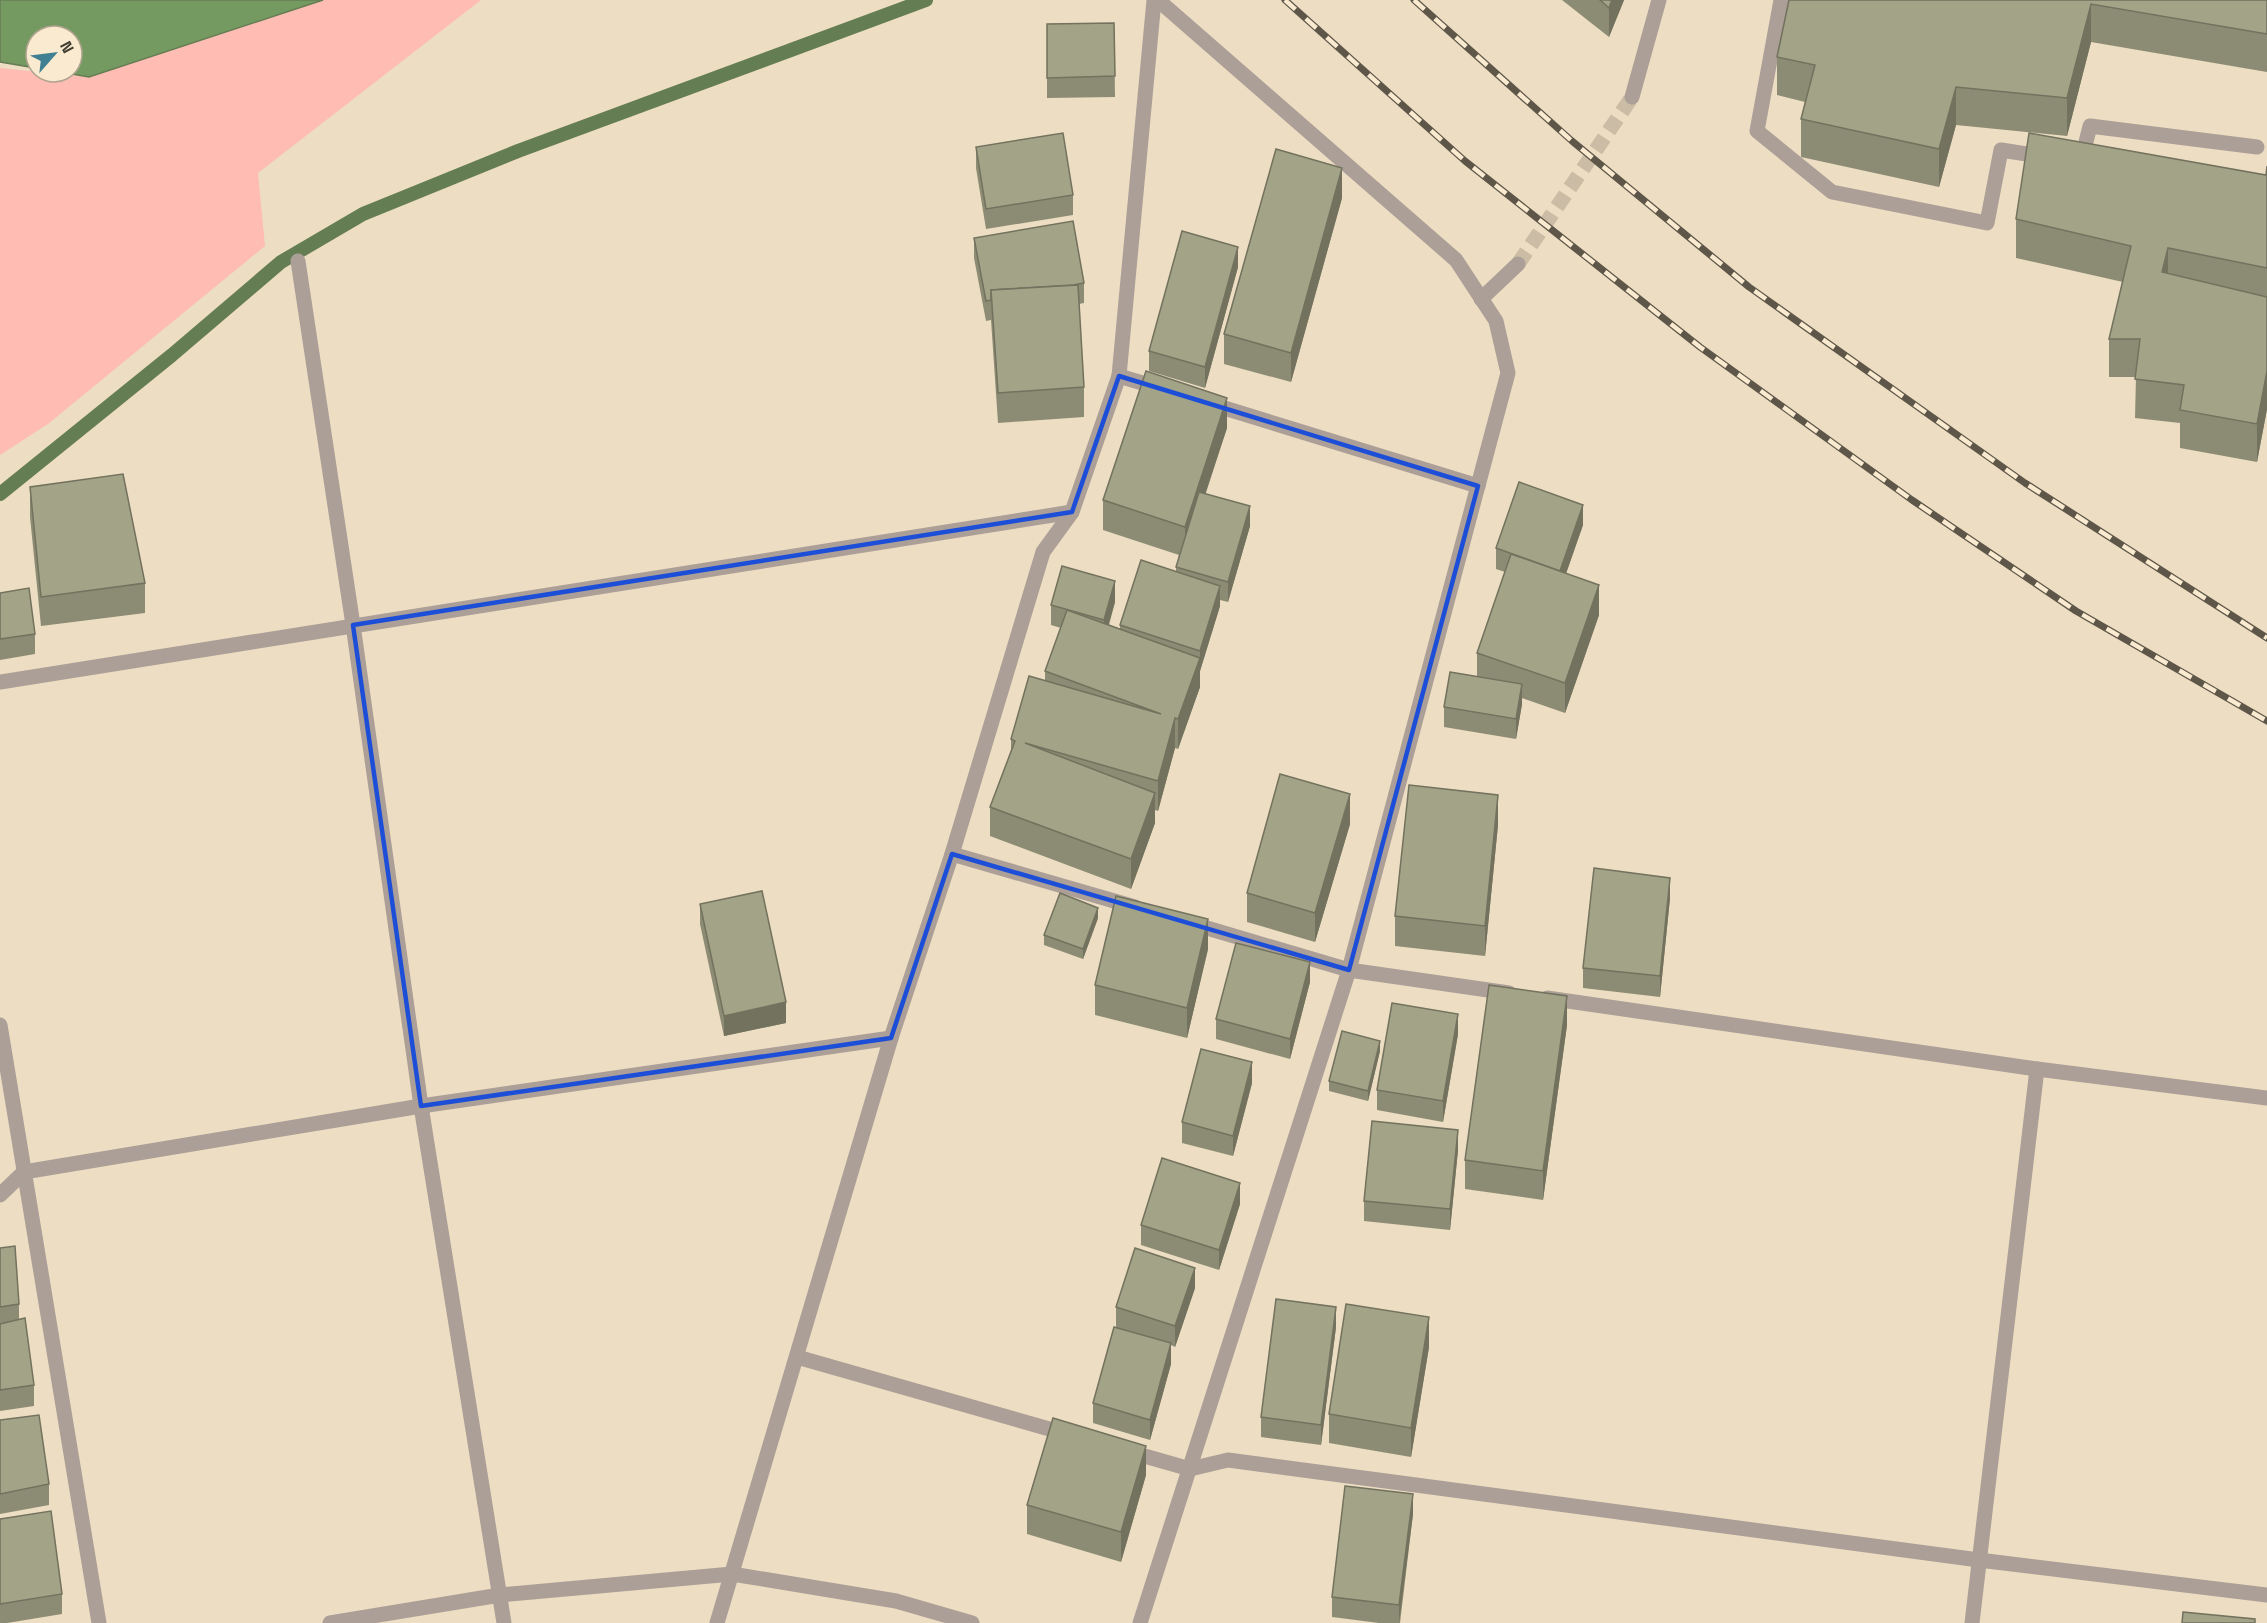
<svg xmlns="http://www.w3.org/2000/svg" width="2267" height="1623" viewBox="0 0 2267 1623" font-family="'Space Grotesk',sans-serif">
<rect width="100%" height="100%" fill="#edddc2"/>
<path fill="#febcb3" d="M323 0H481L258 173 265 246 48 424 0 455V68L89 77Z"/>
<path fill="#749961" stroke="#657d53" stroke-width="1.5" d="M0 0H323L89 77 60 72H72V36H36V68L0 62Z"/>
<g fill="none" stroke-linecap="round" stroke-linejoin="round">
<path stroke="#657d53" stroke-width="14" d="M0 494 172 355 281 262 363 214 518 151 926 0"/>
<path stroke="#cbbda5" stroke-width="15" stroke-dasharray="15 8" stroke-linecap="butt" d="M1518 264 1632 97"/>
<g stroke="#ab9f97" stroke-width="15">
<path d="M1781 0 1757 131 1832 192 1987 223 2001 150 2046 157"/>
<path d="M2081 162 2090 126 2257 147"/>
</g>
<g stroke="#ab9f97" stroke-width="15">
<path d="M1154 0 1119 376 1159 388"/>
<path d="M1632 97 1659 0"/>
<path d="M298 261 353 625 421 1106 891 1038 952 854 1043 552 1072 512 1119 376"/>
<path d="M1481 299 1518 264"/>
<path d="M1208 403 1478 486"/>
<path d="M0 682 1072 512"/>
<path d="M952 854 1135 907"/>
<path d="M1190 923 1349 970 1509 993"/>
<path d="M1547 998 2037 1069 1972 1623"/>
<path d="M0 1025 99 1623"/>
<path d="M2037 1069 2267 1098"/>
<path d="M0 1195 24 1172 421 1106 504 1623"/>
<path d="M797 1357 1067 1434"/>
<path d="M1127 1451 1190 1469 1228 1460 1979 1560 2267 1595"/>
<path d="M717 1623 891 1038"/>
</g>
<g stroke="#ab9f97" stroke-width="15">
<path d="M330 1623 500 1595 732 1574 896 1601 972 1623"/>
<path d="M1140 1623 1349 970 1508 373 1496 321 1456 260 1158 0"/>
</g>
<g stroke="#5e5749" stroke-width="7">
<g id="rail">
<path d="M1285 0 1465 161 1700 347 1912 500 2076 611 2267 721"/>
<path d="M1414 0 1572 141 1749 287 2025 483 2267 638"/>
</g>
</g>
<use href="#rail" stroke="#faeacf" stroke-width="4.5" stroke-dasharray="14" stroke-linecap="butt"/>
</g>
<g fill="#8c8c74">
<path d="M1562 0H1624L1609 37Z"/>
<path d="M1789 0H2267V72L2091 42 2067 136 1956 125 1939 187 1801 157V119L1805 102 1777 95V57Z"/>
<path d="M1114 23 1115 97 1047 98V24Z"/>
<path d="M976 147 1073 195V215L986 229 976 168Z"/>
<path d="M2267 166V409L2257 462 2180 448V423L2135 418 2136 377H2109V339L2123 282 2016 258V219L2266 175Z"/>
<path d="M1342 198 1291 382 1224 364V334Z"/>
<path d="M974 238 1084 283V303L1079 304 1084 387V417L998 423 991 320 986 321 974 258Z"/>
<path d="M1238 267 1205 388 1149 371V351Z"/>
<path d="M1227 428 1205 493 1250 526 1228 602 1220 600V606L1200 671V687L1178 749 1175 748 1158 811 1155 810V823L1131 889 990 836V807L1011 751V739L1045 681V671L1061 628 1051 625V605L1115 602 1109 625 1120 629V625L1176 571V567L1179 555 1103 530V500Z"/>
<path d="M30 487 145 583V613L41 626 30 517Z"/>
<path d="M1583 525 1566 573 1599 615 1565 713 1522 698V704L1516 739 1444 727V707L1477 677V653L1505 572 1496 569V548Z"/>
<path d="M0 593 35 634V654L0 660Z"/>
<path d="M1350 824 1315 942 1247 922V893Z"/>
<path d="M1498 825 1485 956 1395 946V916Z"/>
<path d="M1670 898 1660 997 1583 988V968Z"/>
<path d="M700 904 786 1023 724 1036 700 924Z"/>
<path d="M1098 918 1083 959 1044 945V935Z"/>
<path d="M1208 949 1187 1038 1095 1015V985Z"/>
<path d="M1310 982 1290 1059 1216 1039V1019Z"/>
<path d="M1567 1025 1543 1200 1465 1189V1160Z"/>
<path d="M1458 1034 1443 1122 1377 1110V1090Z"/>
<path d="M1380 1051 1368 1101 1329 1091V1081Z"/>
<path d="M1252 1083 1233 1156 1182 1143V1122Z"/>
<path d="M1458 1150 1450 1230 1364 1221V1201Z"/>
<path d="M1240 1204 1219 1270 1141 1245V1225Z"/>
<path d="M0 1248 19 1304V1320L34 1385V1406L0 1411Z"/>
<path d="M1195 1288 1175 1347 1171 1345V1364L1150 1440 1093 1423V1403L1116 1327V1307Z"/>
<path d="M1336 1327 1321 1445 1261 1437V1417Z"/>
<path d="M1429 1347 1411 1457 1329 1443V1414Z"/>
<path d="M0 1420 49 1484V1505L0 1514Z"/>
<path d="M1146 1475 1121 1562 1027 1534V1505Z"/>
<path d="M1413 1514 1400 1623H1379L1332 1617V1597Z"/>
<path d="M0 1519 62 1594V1614L7 1623H0Z"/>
</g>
<g fill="#72725e">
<path d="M1612 0H1624L1609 37V8Z"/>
<path d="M2091 4V42L2067 136V98Z"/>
<path d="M1956 87V125L1939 187V149Z"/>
<path d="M1342 168V198L1291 382V353Z"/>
<path d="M1238 247V267L1205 388V367Z"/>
<path d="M2168 248V286L2162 272Z"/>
<path d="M2267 371V409L2257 462V424Z"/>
<path d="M1227 398V428L1185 557V527Z"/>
<path d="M1583 505V525L1560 591V571Z"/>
<path d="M1250 506V526L1228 602V582Z"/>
<path d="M1115 581V602L1104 640V620Z"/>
<path d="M1599 585V615L1565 713V683Z"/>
<path d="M1220 586V606L1200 671V651Z"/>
<path d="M1200 658V687L1178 749V719Z"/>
<path d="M1522 684V704L1516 739V719Z"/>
<path d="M1175 718V748L1158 811V781Z"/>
<path d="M1155 793V823L1131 889V859Z"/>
<path d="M1350 794V824L1315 942V913Z"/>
<path d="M1498 795V825L1485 956V926Z"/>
<path d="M1670 878V898L1660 997V976Z"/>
<path d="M1098 908V918L1083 959V949Z"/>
<path d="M1208 919V949L1187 1038V1008Z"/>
<path d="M1310 962V982L1290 1059V1039Z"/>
<path d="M1567 996V1025L1543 1200V1171Z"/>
<path d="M786 1002V1023L724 1036V1016Z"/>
<path d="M1458 1014V1034L1443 1122V1101Z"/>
<path d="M1380 1041V1051L1368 1101V1091Z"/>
<path d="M1252 1062V1083L1233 1156V1136Z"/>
<path d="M1458 1130V1150L1450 1230V1209Z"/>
<path d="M1240 1183V1204L1219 1270V1250Z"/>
<path d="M1195 1268V1288L1175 1347V1326Z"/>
<path d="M1336 1307V1327L1321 1445V1425Z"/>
<path d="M1429 1317V1347L1411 1457V1428Z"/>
<path d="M1171 1343V1364L1150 1440V1420Z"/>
<path d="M1146 1446V1475L1121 1562V1532Z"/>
<path d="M1413 1494V1514L1399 1623V1605Z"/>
</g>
<g fill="#a3a387" stroke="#72725e" stroke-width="1.5">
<path d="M1600 0H1612L1609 8Z"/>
<path d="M1789 0H2267V34L2091 4 2067 98 1956 87 1939 149 1801 119 1815 65 1777 57Z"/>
<path d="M1114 23 1115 76 1047 78V24Z"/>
<path d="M1063 133 1073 195 986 209 976 147Z"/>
<path d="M2029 133 2266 175 2267 166V268L2168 248 2162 272 2267 297V371L2257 424 2180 410 2184 385 2135 379 2140 339H2109L2131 246 2016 219Z"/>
<path d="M1276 149 1342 168 1291 353 1224 334Z"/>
<path d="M1073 221 1084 283 1073 285 991 290V300L986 301 974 238Z"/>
<path d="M1182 231 1238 247 1205 367 1149 351Z"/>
<path d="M1078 285 1084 387 998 393 991 290Z"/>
<path d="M1146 371 1227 398 1185 527 1103 500Z"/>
<path d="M123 474 145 583 41 597 30 487Z"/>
<path d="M1519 482 1583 505 1560 571 1496 548Z"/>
<path d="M1199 492 1250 506 1228 582 1176 567Z"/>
<path d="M1511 554 1599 585 1565 683 1477 653Z"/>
<path d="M1141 560 1220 586 1200 651 1120 625Z"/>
<path d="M1062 566 1115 581 1104 620 1051 605Z"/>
<path d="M29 588 35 634 0 639V593Z"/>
<path d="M1067 610 1200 658 1178 719 1175 718 1158 781 1025 743 1155 793 1131 859 990 807 1015 741 1011 739 1029 676 1161 714 1045 671Z"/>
<path d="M1450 672 1522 684 1516 719 1444 707Z"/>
<path d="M1280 774 1350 794 1315 913 1247 893Z"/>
<path d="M1409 785 1498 795 1485 926 1395 916Z"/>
<path d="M1594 868 1670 878 1660 976 1583 968Z"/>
<path d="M762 891 786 1002 724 1016 700 904Z"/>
<path d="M1060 893 1098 908 1083 949 1044 935Z"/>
<path d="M1116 896 1208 919 1187 1008 1095 985Z"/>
<path d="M1236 943 1310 962 1290 1039 1216 1019Z"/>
<path d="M1489 985 1567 996 1543 1171 1465 1160Z"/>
<path d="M1392 1003 1458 1014 1443 1101 1377 1090Z"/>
<path d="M1342 1031 1380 1041 1368 1091 1329 1081Z"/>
<path d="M1201 1049 1252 1062 1233 1136 1182 1122Z"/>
<path d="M1372 1121 1458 1130 1450 1209 1364 1201Z"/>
<path d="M1162 1158 1240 1183 1219 1250 1141 1225Z"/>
<path d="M15 1246 19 1304 0 1307V1248Z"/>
<path d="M1135 1248 1195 1268 1175 1326 1116 1307Z"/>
<path d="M1276 1299 1336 1307 1321 1425 1261 1417Z"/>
<path d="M1346 1304 1429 1317 1411 1428 1329 1414Z"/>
<path d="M25 1318 34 1385 0 1390V1324Z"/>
<path d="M1114 1327 1171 1343 1150 1420 1093 1403Z"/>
<path d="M39 1415 49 1484 0 1494V1420Z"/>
<path d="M1053 1418 1146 1446 1121 1532 1027 1505Z"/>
<path d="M1345 1486 1413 1494 1399 1605 1332 1597Z"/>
<path d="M51 1511 62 1594 0 1604V1519Z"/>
<path d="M2183 1612 2255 1619V1623H2182Z"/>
</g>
<path fill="none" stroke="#1d4ed8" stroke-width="4.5" stroke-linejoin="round" d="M1119 376 1478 486 1349 970 952 854 891 1038 421 1106 353 625 1072 512Z"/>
<g transform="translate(54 54) rotate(62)"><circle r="28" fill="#faeacf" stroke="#b0a490" stroke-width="1.5"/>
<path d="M0-4.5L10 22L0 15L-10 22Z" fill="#3f8192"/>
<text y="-9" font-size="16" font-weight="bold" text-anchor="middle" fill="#423c31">N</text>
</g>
</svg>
